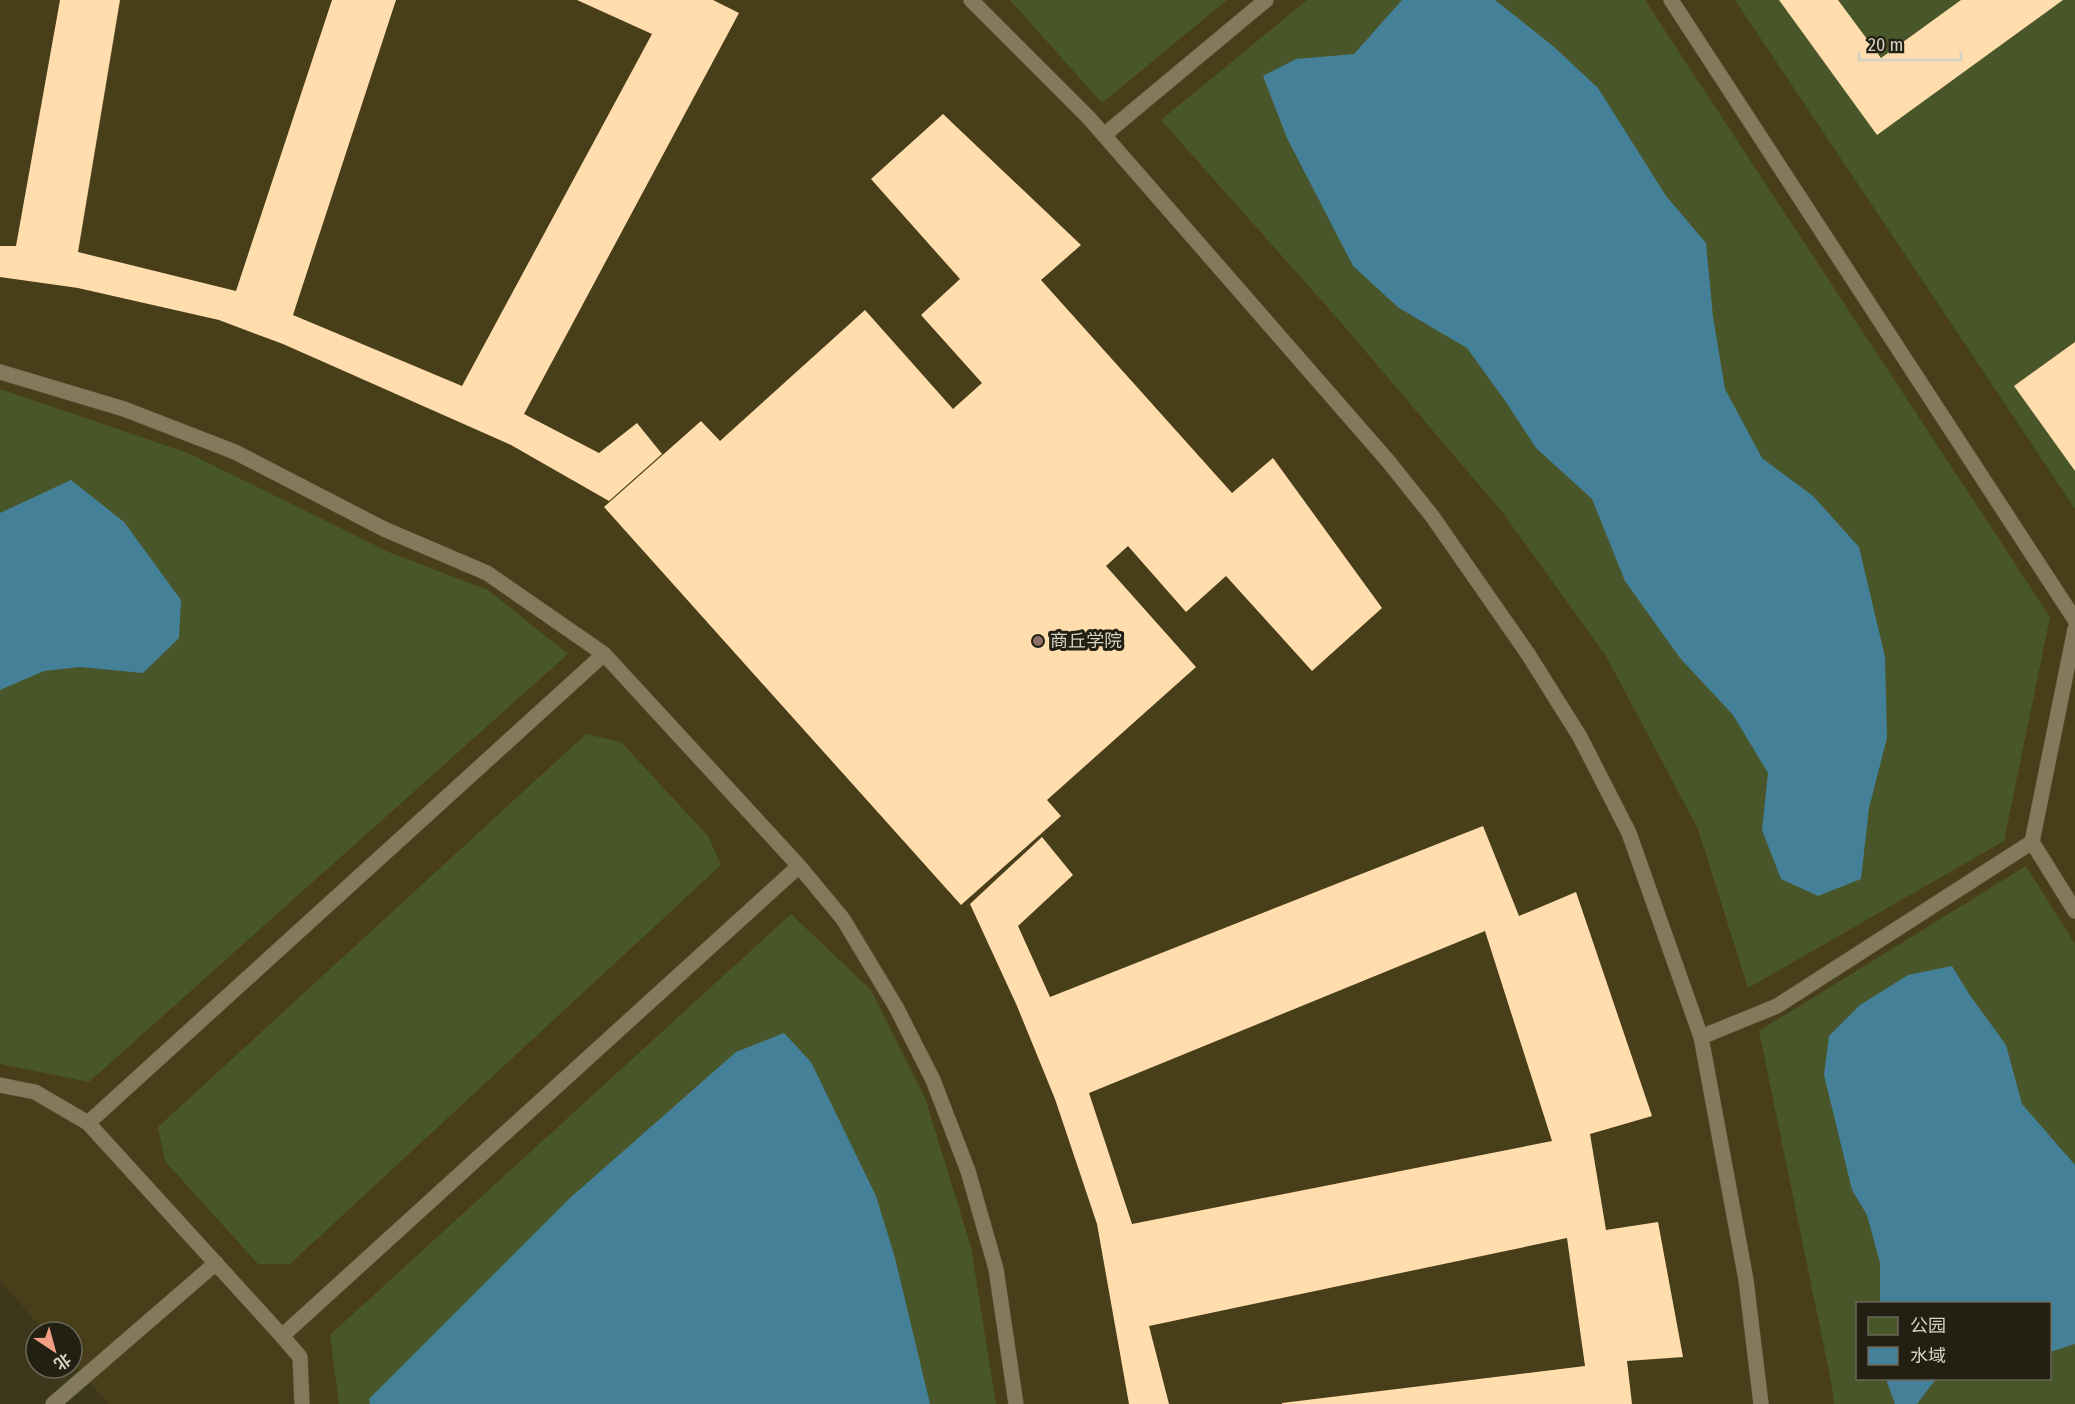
<svg xmlns="http://www.w3.org/2000/svg" width="2075" height="1404" viewBox="0 0 2075 1404" font-family="'Fira Sans Condensed','Noto Sans SC',sans-serif">
<rect width="100%" height="100%" fill="#3f371b"/>
<path fill="#493e1a" fill-rule="evenodd" d="M0 0H2075V1404H109L72 1363V1332H45L0 1281ZM1858 1304H2050V1378H1858Z"/>
<g fill="#49562a" fill-rule="evenodd">
<path d="M1010 0H1227L1102 103Z"/>
<path d="M1307 0H1645L2050 617 2004 841 1748 988 1698 829 1606 656 1503 513 1338 319 1161 120Z"/>
<path d="M1735 0H2075V509Z"/>
<path d="M0 389 188 453 391 553 488 590 568 654 89 1082 0 1064Z"/>
<path d="M586 734 621 742 708 836 721 865 290 1264H258L165 1161 158 1127Z"/>
<path d="M2026 866 2075 944V1404H1834L1832 1386 1759 1031ZM1858 1304H2050V1378H1858Z"/>
<path d="M791 914 871 990 925 1098 971 1247 996 1404H339L330 1335Z"/>
</g>
<g fill="#458099">
<path d="M1402 0H1495L1553 46 1598 88 1666 196 1706 243 1713 317 1725 389 1762 458 1813 496 1859 547 1885 657 1887 738 1869 808 1861 879 1818 896 1781 879 1762 830 1768 773 1733 715 1680 658 1625 581 1592 499 1536 448 1506 402 1467 348 1399 308 1353 266 1287 138 1263 76 1296 59 1354 54Z"/>
<path d="M71 480 124 522 181 600 179 638 143 673 80 667 44 671 0 690V513Z"/>
<path d="M1952 966 1969 994 2006 1045 2022 1104 2075 1165V1344L2050 1352V1304L1880 1303V1263L1867 1215 1852 1190 1824 1075 1829 1036 1860 1005 1908 975Z"/>
<path d="M784 1033 811 1062 876 1196 895 1258 930 1404H370L369 1399 570 1198 736 1052Z"/>
<path d="M1886 1379V1378L1936 1379 1917 1404H1895Z"/>
</g>
<g fill="#ffddac" fill-rule="evenodd">
<path d="M60 0H120L78 252 236 291 332 0H396L293 315 462 386 652 34 577 0H713L739 13 524 414 599 453 637 423 662 454 609 501 511 445 283 344 219 320 78 288 0 277V246H16Z"/>
<path d="M1779 0H1838L1881 58 1961 0H2063L1877 135Z"/>
<path d="M943 114 1081 245 1041 280 1232 493 1273 458 1382 608 1312 671 1226 576 1186 612 1128 546 1106 566 1196 667 1047 800 1061 816 961 905 604 507 701 421 720 441 865 310 953 409 982 383 921 315 960 279 871 179Z"/>
<path d="M2075 342V471L2014 386Z"/>
<path d="M1483 826 1519 916 1576 892 1652 1116 1590 1134 1606 1230 1658 1222 1683 1357 1627 1361 1632 1404H1282V1403L1585 1366 1567 1238 1149 1326 1169 1404H1129L1097 1224 1055 1099 1017 1006 970 904 1042 837 1073 875 1018 926 1050 997ZM1485 931 1552 1141 1132 1224 1089 1093Z"/>
</g>
<g fill="none" stroke-linecap="round" stroke-linejoin="round">
<g stroke="#5b543c" stroke-width="16">
<g id="lane">
<path d="M971 0 1089 118 1388 461 1432 516 1528 654 1580 737 1629 833 1701 1037 1746 1280 1761 1404"/>
<path d="M1671 0 2075 620"/>
<path d="M1104 135 1266 0"/>
<path d="M0 372 124 409 235 452 384 529 487 573 604 654"/>
<path d="M2075 629 2032 842 2075 911"/>
<path d="M799 866 282 1336 88 1123 604 654 799 866 843 919 896 1007 933 1080 968 1171 996 1269 1016 1404"/>
<path d="M1701 1037 1777 1006 2032 842"/>
<path d="M0 1085 35 1092 88 1123"/>
<path d="M282 1336 300 1357 302 1404"/>
<path d="M53 1404 216 1263"/>
</g>
</g>
<use href="#lane" stroke="#837a5c" stroke-width="15"/>
</g>
<circle fill="#8d6e63" stroke="#221f13" stroke-width="2" cx="1038" cy="641" r="6"/>
<g text-anchor="middle" dominant-baseline="central" stroke-width="6" stroke-linejoin="round" paint-order="stroke">
<g font-size="18" fill="#d7d2c2" stroke="#221f13" text-anchor="start">
<text x="1050" y="641">商丘学院</text>
</g>
</g>
<rect x="1856" y="1302" width="195" height="78" fill="#221f13" stroke="#6a6759" stroke-width="1.5"/>
<rect x="1868" y="1317" width="30" height="18" fill="#49562a" stroke="#6a6759" stroke-width="1.5"/>
<text x="1910" y="1332" font-size="18" fill="#d7d2c2">公园</text>
<rect x="1868" y="1347" width="30" height="18" fill="#458099" stroke="#6a6759" stroke-width="1.5"/>
<text x="1910" y="1362" font-size="18" fill="#d7d2c2">水域</text>
<g transform="translate(54 1350) rotate(144)"><circle r="28" fill="#221f13" stroke="#6a6759" stroke-width="1.5"/>
<path d="M0-4.5L10 22L0 15L-10 22Z" fill="#f39f85"/>
<text y="-9" font-size="16" font-weight="bold" text-anchor="middle" fill="#d7d2c2">北</text>
</g>
<path d="M1859 51v9h102v-9" fill="none" stroke="#d7d2c2" stroke-width="3"/>
<text x="1868" y="51" font-size="18" fill="#d7d2c2" stroke="#221f13" stroke-width="4.5" paint-order="stroke">20 m</text>
</svg>
